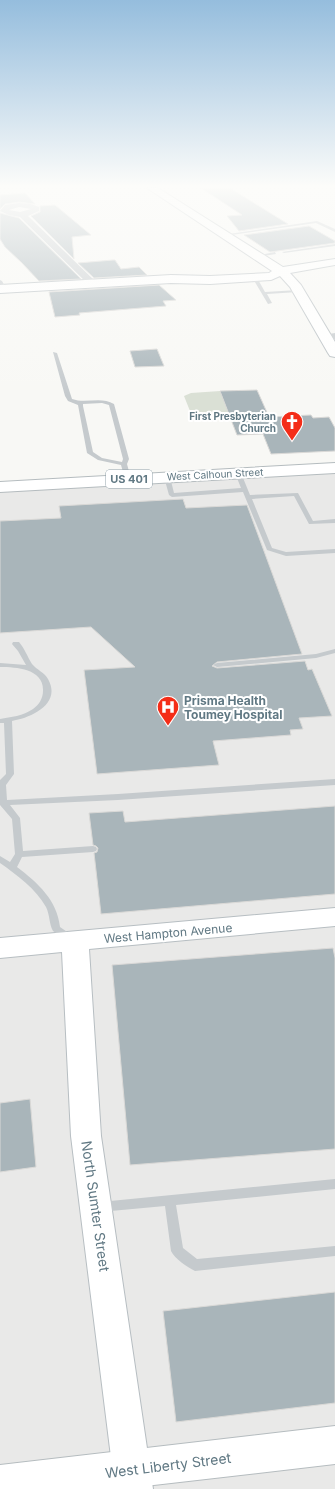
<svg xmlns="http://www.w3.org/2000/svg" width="335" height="1489" viewBox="0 0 335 1489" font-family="Inter,sans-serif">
<rect width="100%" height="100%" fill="#f8f8f5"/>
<path fill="#e9e9e8" d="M335 468V1489H0V487Z"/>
<path fill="#dae0d5" d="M220 391 230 417 214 416 190 411 184 396 191 393Z"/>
<g fill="#a9b5ba" stroke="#dad9d7">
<path d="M201 188H230L288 224 239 231 227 216 242 215Z"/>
<path d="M25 193 35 204 19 202 5 204 0 209V195Z"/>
<path d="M55 205 91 235 72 237 74 259 31 216 40 212V206Z"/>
<path d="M0 213 19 218 81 279 39 281 22 263 5 247 0 239Z"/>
<path d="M309 226 335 241V243L270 252 244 235Z"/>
<path d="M113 260H115L121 269 139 267 147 275 94 278 78 263Z"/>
<path d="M159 285 176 300 163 301 166 306 79 313 80 315 55 317 49 292Z"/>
<path d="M157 349 164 366 135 367 130 351Z"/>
<path d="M257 390 269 417 311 415 313 418 329 417 335 428V451L271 454 263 434 237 435 220 391Z"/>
<path d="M183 499 186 508 247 505 302 654 217 662 212 666 217 668 305 661 308 670 312 669 332 716 299 718 303 729 290 730 291 735 213 741 219 765 97 774 84 670 135 667 91 627 0 633V521L61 518 59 506Z"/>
<path d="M335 806V894L101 914 94 853 97 852 98 848 96 846 93 845 89 813 123 811 125 822Z"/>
<path d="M333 948 335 958V1149L130 1165 112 965Z"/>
<path d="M30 1099 36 1167 0 1172V1103Z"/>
<path d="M335 1292V1403L176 1422 163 1311Z"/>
</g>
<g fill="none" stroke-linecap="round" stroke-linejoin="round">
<g stroke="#b7bec2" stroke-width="2">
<g id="secondary">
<path d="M147 188H158L283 267 335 259V265L290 273 301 285 335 342V357L330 356 328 353 290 287 280 276 271 280 210 284 171 283 0 293V285L171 275 210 276 269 273 272 271Z"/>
<path d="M335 908V926L89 949 101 1136 153 1489H115L71 1136 62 952 0 958V938Z"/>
</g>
</g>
<g stroke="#b5bcbf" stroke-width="2">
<g id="primary">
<path d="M335 463V473L0 492V482Z"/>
<path d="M335 1426V1464L119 1489H0V1465Z"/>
</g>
</g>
<g fill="#c5cacd" fill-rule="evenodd">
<path d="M317 221 335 229V232L316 223 224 236 222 235Z"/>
<path d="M335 244V246L284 253 282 252Z"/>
<path d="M275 252 276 254 257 257 255 256Z"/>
<path d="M252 276H256L265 292 298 290 300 291 298 292 267 294 272 303 268 304 252 277Z"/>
<path d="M0 280 2 281 7 290 3 289 0 285Z"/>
<path d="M53 352 57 353 72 399C86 404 101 396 114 404L129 459 127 464 131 479 130 480 128 481 125 479 121 465 98 460 87 453 78 405 68 401 65 396ZM102 403 109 405 123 459 122 462 102 458 93 452 83 406V404Z"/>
<path d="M238 471 241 473 250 495 298 493 313 521 335 519V523L309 524 294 496 252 499 272 548 286 552 335 549V553L286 556 267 550 243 492 172 497 169 495 164 477 167 475 170 477 174 493 241 488 235 473Z"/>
<path d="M13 642H19C25 649 27 656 32 664 37 670 44 672 48 679 62 704 31 718 12 721L14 774 6 785 7 800 118 794 335 779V785L118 800 10 805 20 818 23 851 93 846 96 847 97 849 96 851 93 852 22 857 17 867C38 883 57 900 60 927L73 936 75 938 73 940H67L53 931C49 924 50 915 46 907 36 889 17 875 0 863V856L10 862 15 854 12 819 0 805V780L6 774 4 723H0V719C11 717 23 716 33 709 39 705 43 698 43 691 44 669 17 667 0 667V663L26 665 18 651 12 644Z"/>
<path d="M335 649V653L316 658 217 667 213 665 217 663 316 654Z"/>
<path d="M335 1179V1189L176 1205 183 1248 197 1259 335 1246V1256L195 1271C187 1267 175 1259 171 1251L165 1206 100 1212 96 1211 94 1207 96 1203 100 1202Z"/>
</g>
<g fill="#c5cacd" fill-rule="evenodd">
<path d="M19 203 31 204 39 207V211L28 216 96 282 97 284 96 286H90L20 217 9 215 0 211 5 205ZM19 207 31 209 20 212 9 210Z"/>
<path d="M335 333V339L326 340 321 337 323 335Z"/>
</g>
<use href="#secondary" fill="#fff" fill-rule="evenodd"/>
<use href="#primary" fill="#fff" fill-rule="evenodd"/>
</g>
<linearGradient id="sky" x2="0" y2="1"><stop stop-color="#95bddd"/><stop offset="0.47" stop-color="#fcfcfa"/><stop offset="1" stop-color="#fcfcfa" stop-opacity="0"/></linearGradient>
<rect width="335" height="396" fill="url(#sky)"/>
<defs>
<g id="church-pin" transform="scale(1.15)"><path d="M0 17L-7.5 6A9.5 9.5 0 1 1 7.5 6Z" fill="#f42d18" stroke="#fff"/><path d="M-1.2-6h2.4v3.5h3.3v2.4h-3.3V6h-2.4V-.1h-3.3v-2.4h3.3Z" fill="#fff"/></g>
<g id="hospital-pin" transform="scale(1.15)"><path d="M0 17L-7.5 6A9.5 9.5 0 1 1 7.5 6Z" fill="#f42d18" stroke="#fff"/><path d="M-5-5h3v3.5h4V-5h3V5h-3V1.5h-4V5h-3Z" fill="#fff"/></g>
</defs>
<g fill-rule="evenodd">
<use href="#church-pin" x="292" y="422"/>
<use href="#hospital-pin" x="168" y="707"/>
</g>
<g text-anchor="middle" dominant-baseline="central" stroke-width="4" stroke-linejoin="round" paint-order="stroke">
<g font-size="10" font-weight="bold" fill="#607883" stroke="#fff" text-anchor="end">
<text x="276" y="416">First Presbyterian<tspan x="276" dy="12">Church</tspan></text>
</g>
<g font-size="10" fill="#607883" stroke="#fff">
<text transform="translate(215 474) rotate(-3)">West Calhoun Street</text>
</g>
<rect fill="#fff" stroke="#90a0a8" stroke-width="1" x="106" y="470" width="46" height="18" rx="3"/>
<g font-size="11" font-weight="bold" fill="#607883">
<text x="129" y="479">US 401</text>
</g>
<g font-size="12" font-weight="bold" fill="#607883" stroke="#fff" text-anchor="start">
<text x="184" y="700">Prisma Health<tspan x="184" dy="14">Toumey Hospital</tspan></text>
</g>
<g font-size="12" fill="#607883" stroke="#fff">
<text transform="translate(168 933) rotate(-5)">West Hampton Avenue</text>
</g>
<g font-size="14" fill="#607883" stroke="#fff">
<text transform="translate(96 1206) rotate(82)">North Sumter Street</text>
<text transform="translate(168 1465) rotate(-7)">West Liberty Street</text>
</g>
</g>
</svg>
